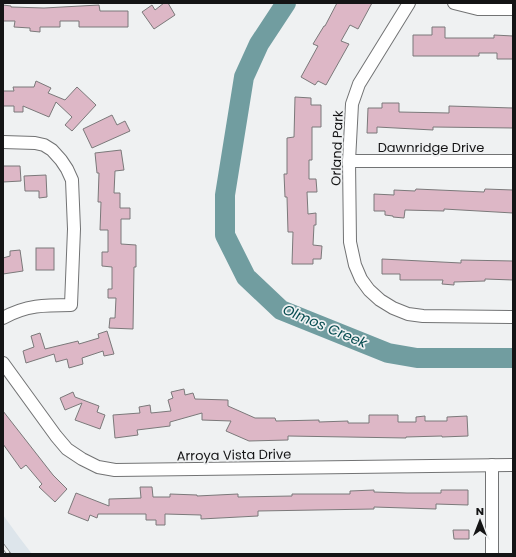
<svg xmlns="http://www.w3.org/2000/svg" width="516" height="557" viewBox="0 0 516 557" font-family="Poppins,sans-serif">
<rect width="100%" height="100%" fill="#eff1f2"/>
<path fill="#dde5eb" d="M3 515 19 537 32 554H3Z"/>
<g fill="none" stroke-linecap="round" stroke-linejoin="round">
<path stroke="#719da0" stroke-width="20" d="M286 3 259 44 244 77 225 195V235L246 277 281 310 388 353 417 358H513"/>
</g>
<g fill="#ddb7c6" stroke="#7b797a">
<path d="M164 3H168L175 15 154 29 142 12 152 5 155 10Z"/>
<path d="M337 3H372L358 29 350 25 341 41 349 44 326 85 318 81 315 85 301 77 318 46 313 44 324 26H325Z"/>
<path d="M3 5 11 6V7L44 8 99 5 100 11H128V27H79V21H60V27H40V32L30 31V28L14 27 15 21H3Z"/>
<path d="M432 27H445V38H494V35L513 36V59H497V53H479V56H413V35H432Z"/>
<path d="M36 81 51 88 48 93 65 100 77 87 96 105 72 131 65 125 72 117 56 102 49 117 23 106V112H14V106H3V91H14L13 87H34Z"/>
<path d="M295 97 311 98V105H321V127H312V160H309V179H316L317 192H307L308 214 316 213V225H314L313 245 322 246 321 259H313V264H292L293 232H288L287 197H285L284 174H287V138L294 137Z"/>
<path d="M382 103H399V112L449 113V106L513 108V128L433 127V130L377 127V133H367L368 108H382Z"/>
<path d="M112 115 117 125 125 121 130 131 92 148 83 129Z"/>
<path d="M121 150 124 170 115 171 114 193H120V208H130V219H121V244L136 245V267H134L133 329 109 328 110 318H115L116 298H108V289H112V267L102 266V252H108V230H100L101 202H98L99 173H97L95 153Z"/>
<path d="M3 166H20L21 181 3 182Z"/>
<path d="M46 175 47 197 39 198V191H25L24 176Z"/>
<path d="M416 189 484 192 485 189 513 190V213L444 209V211L405 210 404 218 393 217V216L385 215V211H374V194L394 195V190L415 191Z"/>
<rect x="36" y="248" width="18" height="22"/>
<path d="M20 250 23 271 3 274V258L10 256V251Z"/>
<path d="M382 259 461 263V260L513 261V280L485 279V281L454 282V285L442 284 443 280H400V274H382Z"/>
<path d="M107 331 114 354 104 356 103 351 82 358 83 364 69 368 67 359 56 362 54 354 26 363 23 351 34 347 31 336 40 333 45 349 78 341 79 344 99 338 98 334Z"/>
<path d="M184 389 185 395 193 393 195 399 228 400V406L255 418H275L276 421 319 420V422L348 421V423H369V415H398V422H416V417L425 416V421H447V417L467 416 468 436 442 437V436L406 437V438L288 436V440L249 441 226 431 231 421 202 420V413L170 422V426L137 430 138 435 115 438 113 415 140 413 139 407 150 405 151 413 171 411 168 400 173 398 171 392Z"/>
<path d="M73 392 75 397 99 406 97 412 105 415 100 429 75 420 82 403 65 410 60 398Z"/>
<path d="M3 411 53 475 67 489 55 502 39 487 42 484 26 465 21 469 3 444Z"/>
<path d="M140 487H152L153 497H170V494L197 495V496L238 494V497L292 496V494H350V491L374 490V492L407 493H441V490H468V505L436 504V509L374 507V509L258 511V516L201 519V515L165 514V525H156V520H146V514H98L97 518 90 515 88 521 68 513 76 493 109 506V499L141 498Z"/>
<path d="M453 530H469V539H454Z"/>
</g>
<g fill="none" stroke-linecap="round" stroke-linejoin="round">
<g stroke="#727374" stroke-width="14">
<g id="minor">
<path d="M409 3 359 84 352 104 349 161 350 242 355 265 361 279 369 290 380 300 393 308 408 314 423 316 513 317"/>
<path d="M454 3 478 9H513"/>
<path d="M3 142 35 143 44 145 52 150 61 160 67 169 72 180 74 229 71 305C45 305 26 305 3 318"/>
<path d="M349 161H513"/>
<path d="M3 363 56 436 67 449 82 459 98 467 115 470 513 465"/>
<path d="M492 465V554"/>
</g>
</g>
<use href="#minor" stroke="#fff" stroke-width="12"/>
<g stroke="#757677" stroke-width="4.5">
<path id="rail" d="M3 546 9 554"/>
</g>
<use href="#rail" stroke="#eff1f2" stroke-width="3" stroke-dasharray="9" stroke-linecap="butt"/>
</g>
<g text-anchor="middle" dominant-baseline="central" stroke-width="3.5" stroke-linejoin="round" paint-order="stroke">
<g font-size="13" fill="#141415" stroke="#eff1f2">
<text x="431" y="147">Dawnridge Drive</text>
<text transform="translate(337 148) rotate(-88)">Orland Park</text>
<text transform="translate(234 455) rotate(-1)">Arroya Vista Drive</text>
</g>
<g font-size="14" font-style="italic" fill="#064c50" stroke="#eff1f2">
<text transform="translate(325 326) rotate(23)">Olmos Creek</text>
</g>
</g>
<rect width="516" height="557" fill="none" stroke="#141415" stroke-width="8"/>
<g transform="translate(480 521)" stroke="#eff1f2" stroke-width="3" paint-order="stroke">
<path d="M0-3L7 15L0 10L-7 15Z" fill="#141415"/>
<text y="-6" font-size="11" font-weight="bold" text-anchor="middle" fill="#141415">N</text>
</g>
</svg>
